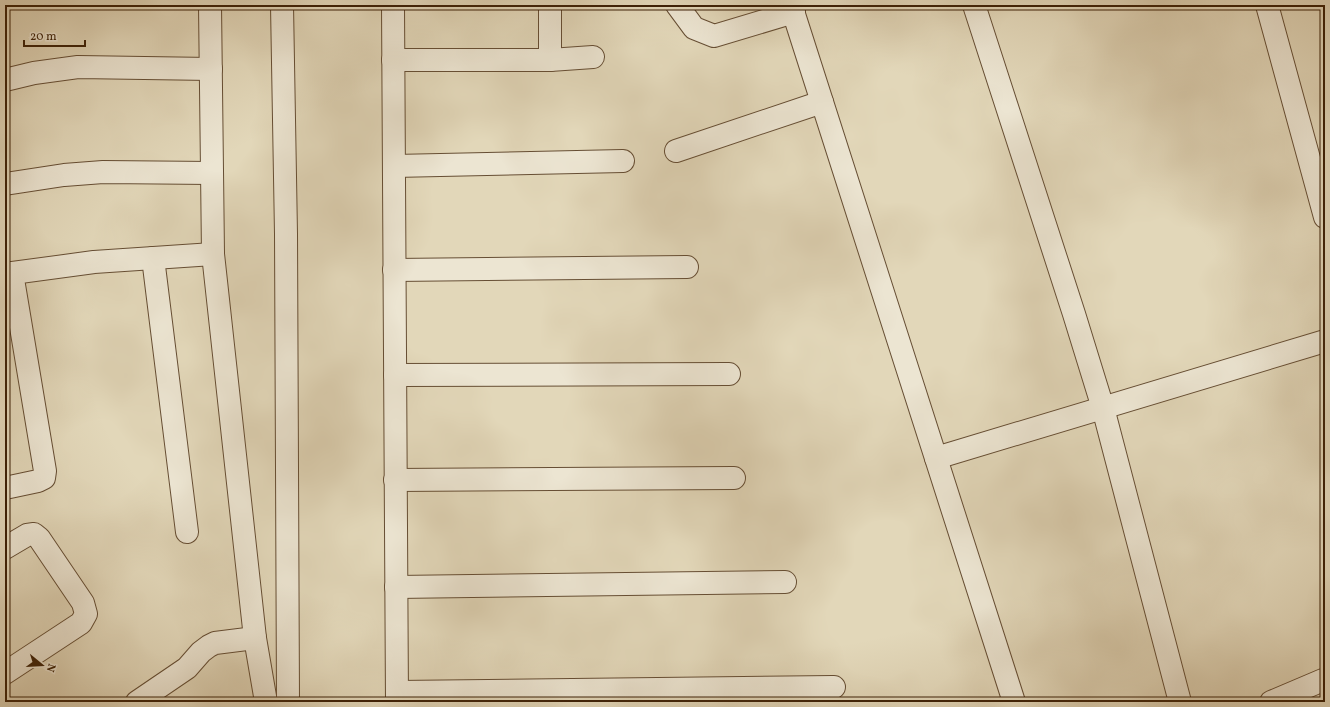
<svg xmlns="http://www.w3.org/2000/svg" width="1330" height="707" viewBox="0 0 1330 707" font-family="Vollkorn,serif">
<rect width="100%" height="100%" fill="#e2d7b9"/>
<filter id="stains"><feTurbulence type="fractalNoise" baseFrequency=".005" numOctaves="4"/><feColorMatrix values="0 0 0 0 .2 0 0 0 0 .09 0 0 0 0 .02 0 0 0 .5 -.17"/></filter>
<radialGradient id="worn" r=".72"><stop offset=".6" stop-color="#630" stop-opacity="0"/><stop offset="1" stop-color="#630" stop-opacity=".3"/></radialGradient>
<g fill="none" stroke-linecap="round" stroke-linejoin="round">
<g stroke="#664e34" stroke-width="24">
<g id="minor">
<path d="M210 5 213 254 255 638 266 702"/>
<path d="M282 5 286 234 288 702"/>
<path d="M393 5 397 702"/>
<path d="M550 5V60"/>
<path d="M677 5 694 28 714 36 794 12"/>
<path d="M791 5 1014 702"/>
<path d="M974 5 1074 314 1103 408 1180 702"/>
<path d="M1267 5 1325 217"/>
<path d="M393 60H550L593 57"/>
<path d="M5 80 34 73 78 67 211 69"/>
<path d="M676 151 822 102"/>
<path d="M394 166 623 161"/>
<path d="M5 184 64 175 103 172 212 173"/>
<path d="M153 258 187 532"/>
<path d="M394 270 687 267"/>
<path d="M5 274 94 262 213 254"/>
<path d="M395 375 729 374"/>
<path d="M936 458 1325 341"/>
<path d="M395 480 734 478"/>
<path d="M5 488 38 481 44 478 45 471 12 273"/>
<path d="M5 548 27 535 34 534 39 538 83 603 86 614 81 623 5 673"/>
<path d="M396 587 785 582"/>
<path d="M397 692 834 687"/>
<path d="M137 702 187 668 201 652 209 646 215 643 255 638"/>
<path d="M1271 702 1323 680"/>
</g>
</g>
<use href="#minor" stroke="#ece5d2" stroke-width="22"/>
</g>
<rect width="1330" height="707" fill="none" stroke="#e2d7b9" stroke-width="20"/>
<rect x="6" y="6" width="1318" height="695" fill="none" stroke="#3d2107" stroke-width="2"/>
<rect x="10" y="10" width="1310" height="687" fill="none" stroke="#3d2107"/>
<g transform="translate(42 665) rotate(108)" stroke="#ece5d2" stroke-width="3" paint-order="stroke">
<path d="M0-3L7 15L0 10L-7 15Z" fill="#3d2107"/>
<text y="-6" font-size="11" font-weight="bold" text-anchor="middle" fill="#3d2107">N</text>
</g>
<path d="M24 40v6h61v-6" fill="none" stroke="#3d2107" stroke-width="2"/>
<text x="30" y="40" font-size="12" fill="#3d2107" stroke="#ece5d2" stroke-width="3" paint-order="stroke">20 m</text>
<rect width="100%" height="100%" filter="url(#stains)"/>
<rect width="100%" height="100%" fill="url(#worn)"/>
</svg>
